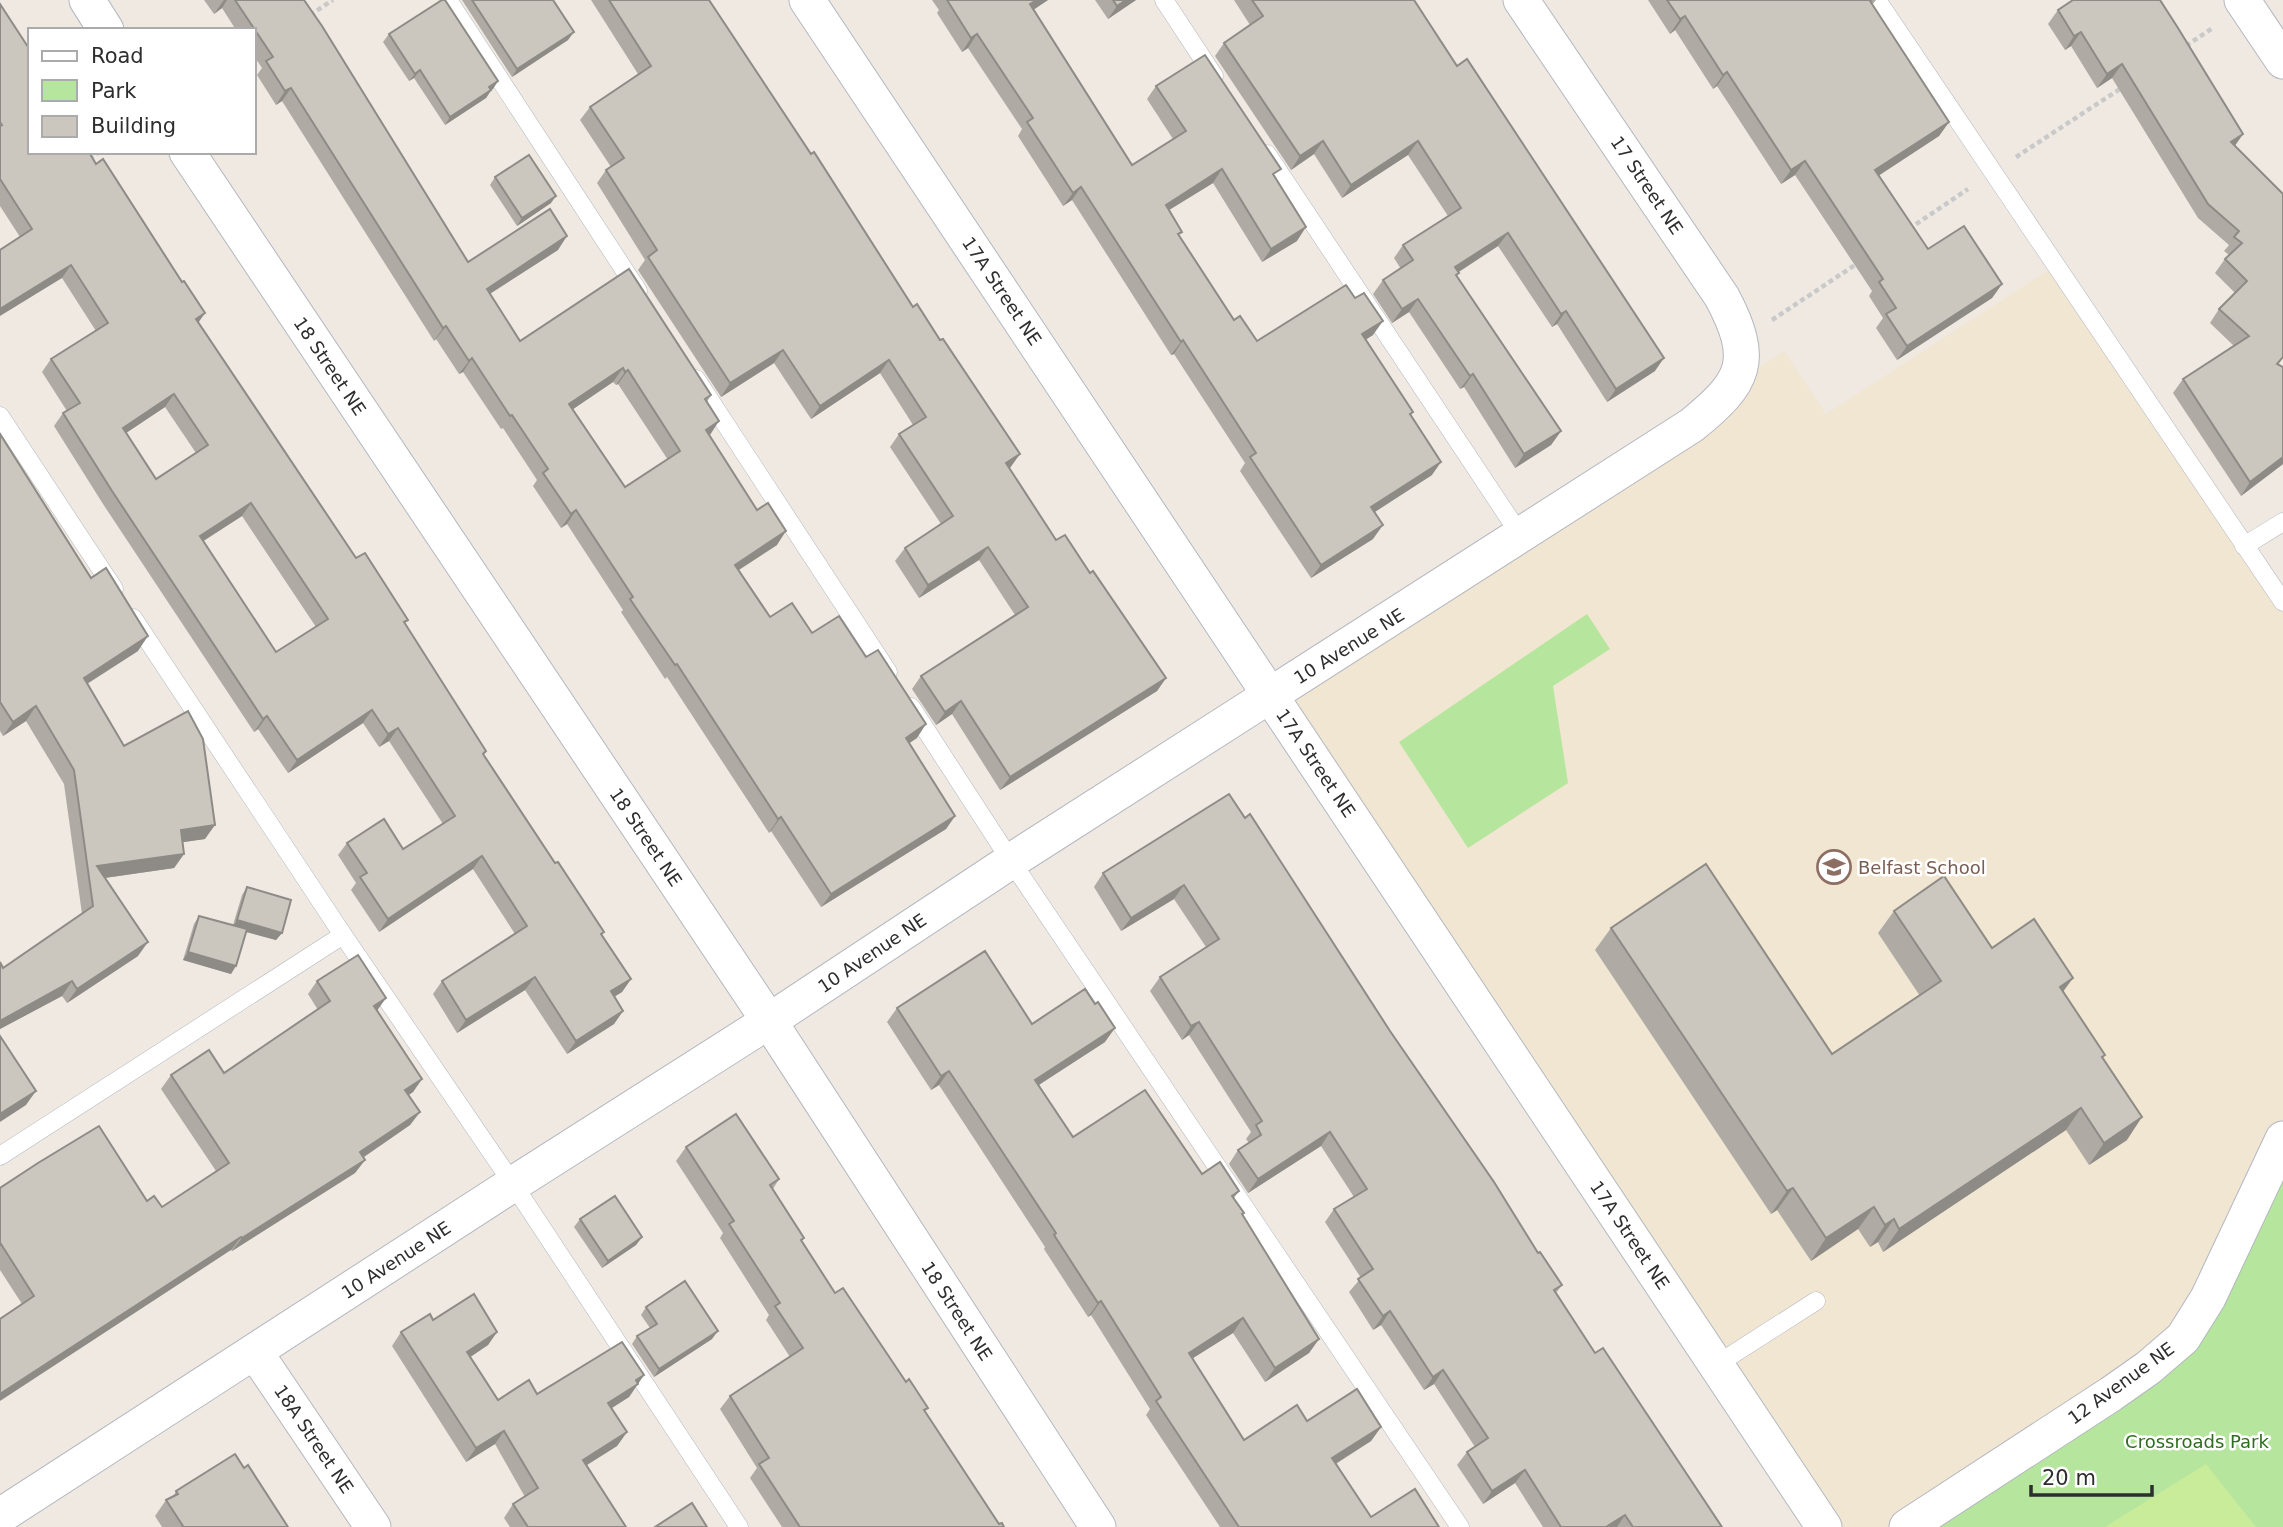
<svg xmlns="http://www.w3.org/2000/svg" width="2283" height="1527" viewBox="0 0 2283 1527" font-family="'DejaVu Sans',sans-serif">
<rect width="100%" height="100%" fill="#efe9e1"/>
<path fill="#f0e6d1" d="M2055 266 2283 602V1139L2183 1338 1907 1527H1824L1271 695 1784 351 1826 414Z"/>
<g fill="#b6e59e">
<path d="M1587 614 1610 649 1553 686 1568 783 1468 848 1399 742Z"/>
<path d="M2283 1139V1527H1907L2148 1368Z"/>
</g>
<path fill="#c9ec9a" d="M2206 1464 2256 1527H2105Z"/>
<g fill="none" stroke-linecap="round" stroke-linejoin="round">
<g stroke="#b4b7c1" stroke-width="19">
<g id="lane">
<path d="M448 0 638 291"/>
<path d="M1164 0 1214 76"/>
<path d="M1877 0 2283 602"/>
<path d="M1267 154 1521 536"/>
<path d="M696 379 888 672"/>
<path d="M0 416 114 589"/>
<path d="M2244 546 2283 522"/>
<path d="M133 618 343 935 513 1184 739 1527"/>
<path d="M911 707 1011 861 1460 1527"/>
<path d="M0 1156 343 935"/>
<path d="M1716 1365 1816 1301"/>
</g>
</g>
<g stroke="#b4b7c1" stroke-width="37">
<g id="street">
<path d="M87 0 106 30"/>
<path d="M807 0 1824 1527"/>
<path d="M2242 0 2283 61"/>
<path d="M187 152 769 1021 1098 1527"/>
<path d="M255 1352 373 1527"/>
<path d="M0 1516 513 1184 769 1021 1011 861 1692 425C1745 382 1756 361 1722 297L1521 0"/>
<path d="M1907 1527 2111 1394 2148 1368 2183 1338 2208 1298 2283 1139"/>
</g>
</g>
<g stroke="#c9c9c9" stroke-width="4.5" stroke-dasharray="5 3.5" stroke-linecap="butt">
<path d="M310 15 333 0"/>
<path d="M2186 46 2214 27"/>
<path d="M2016 157 2123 87"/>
<path d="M89 159 99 152"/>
<path d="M1909 229 1968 189"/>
<path d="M1772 320 1858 263"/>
</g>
<use href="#lane" stroke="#fff" stroke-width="18"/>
<use href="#street" stroke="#fff" stroke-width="35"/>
</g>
<g fill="#afaba4" fill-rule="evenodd">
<path d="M204 0H304L468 262 558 250 490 294 520 341 629 269 711 395 707 402 709 435 777 545 739 570 770 617 812 633 917 738 909 743 955 816 946 829 821 907 771 831 769 833 667 677 665 679 621 612 623 610 567 524 561 528 533 486 537 480 503 428 501 429 463 372 459 374 436 339 434 341 282 101 276 105 257 75 262 68 254 56V30H236L222 8 214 14ZM613 382 616 385 618 384 668 460 625 487 573 409Z"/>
<path d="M462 0H553L568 40 512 77Z"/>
<path d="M591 0H709L913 307 940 340 1020 454 1009 468 1056 540 1090 573 1166 678 1157 691 1000 790 952 714 936 725 912 689 921 676 1015 615 979 560 919 598 895 561 905 548 941 524 890 447 899 434 913 425 880 373 811 419 774 363 721 397 638 270 645 260 597 183 606 170 611 167 580 120 590 107 638 74Z"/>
<path d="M932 0H1048L1033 10 1132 165 1173 139 1147 99 1156 86 1275 177 1297 241 1262 262 1213 183 1169 210 1179 236 1234 320 1257 341 1373 335 1365 340 1411 415 1432 475 1374 512 1373 539 1311 578 1240 471 1245 463 1174 354 1171 355 1072 200 1063 206 1018 136 1022 129 968 48 962 52 937 13 939 10Z"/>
<path d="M1095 0H1136L1108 19Z"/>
<path d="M1234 0H1414L1655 371 1607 402 1557 324 1552 327 1498 246 1459 272 1457 276 1561 431 1551 445 1515 468 1464 387 1460 389 1409 312 1392 323 1373 294 1383 280 1401 269 1394 258 1403 245 1448 216 1408 155 1342 198 1314 154 1291 170 1215 56 1224 43 1250 25Z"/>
<path d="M1648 0H1876L1872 5 1949 122 1939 136 1879 175 1928 249 2002 284 1992 298 1897 360 1876 328 1883 318 1869 296 1872 291 1795 175 1781 184 1717 86 1713 89 1675 30 1670 34Z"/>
<path d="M2071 0H2160L2243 134 2235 146 2279 365 2283 464 2241 496 2173 393 2183 379 2234 346 2210 323 2219 309 2235 293 2215 273 2225 259 2229 255 2224 251 2229 245 2198 218 2112 78 2097 88 2071 46 2065 50 2048 24 2058 10 2071 1Z"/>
<path d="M0 4 30 152 96 164 205 313 198 322 356 558 405 624 484 755 555 863 604 932 602 935 631 979 622 992 614 997 623 1011 614 1024 567 1054 525 990 457 1033 433 994 442 981 515 934 473 869 379 932 351 890 356 883 338 855 347 843 403 849 443 824 389 741 379 747 363 723 288 773 258 729 254 732 103 504 54 426 63 413 67 411 42 372 51 359 96 331 62 278 20 237 0 206ZM165 407 196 453 156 479 126 433ZM242 516 316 627 276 652 203 541Z"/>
<path d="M389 34 498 81 486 98 445 125 414 78 409 81 383 42Z"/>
<path d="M495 177 551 203 517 226 490 185Z"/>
<path d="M0 434 138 651 87 684 124 746 205 839 182 842 184 854 174 868 105 878 138 956 67 1003 62 996 0 1029V962L3 968 82 914 64 784 26 721 3 736 0 731Z"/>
<path d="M1245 818 1390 1031 1538 1253 1562 1285 1556 1293 1595 1353 1722 1527H1543L1515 1483 1483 1504 1457 1465 1467 1452 1475 1447 1434 1384 1424 1390 1381 1325 1373 1330 1349 1292 1361 1278 1325 1222 1334 1209 1354 1197 1321 1146 1248 1193 1229 1164 1238 1150 1249 1143 1246 1139 1251 1132 1189 1035 1182 1040 1150 991 1160 977 1206 947 1174 899 1121 931 1094 887 1103 873Z"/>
<path d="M247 887 282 933 276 940 246 932 231 974 183 960 194 924 199 916 233 925 242 895Z"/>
<path d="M1894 911 2073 978 2063 991 2103 1058 2127 1140 2089 1165 2066 1130 1883 1252 1878 1242 1870 1247 1858 1229 1811 1261 1777 1210 1771 1214 1595 950 1611 928 1832 1054 1920 996 1878 933Z"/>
<path d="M317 981 386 998 377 1010 422 1079 413 1092 408 1095 420 1112 410 1125 363 1157 365 1160 355 1173 232 1251 231 1250 22 1304 0 1270V1188L147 1201 162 1207 216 1171 161 1089 171 1075 224 1073 318 1010 308 994Z"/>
<path d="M897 1008 1032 1024 1105 1042 1038 1085 1073 1137 1202 1174 1239 1191 1234 1198 1242 1215 1319 1339 1309 1353 1265 1382 1233 1333 1192 1358 1244 1440 1307 1421 1381 1427 1371 1441 1336 1464 1371 1517 1439 1527H1220L1146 1415 1150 1409 1091 1315 1088 1317 1044 1249 1045 1247 939 1085 931 1090 887 1022Z"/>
<path d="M686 1147 779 1179 773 1189 802 1241 835 1293 925 1412 999 1524 1004 1527H782L750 1478 757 1468 720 1409 730 1396 790 1357 766 1320 769 1315 720 1238 723 1233 676 1161Z"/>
<path d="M580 1219 642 1237 636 1245 602 1268 574 1227Z"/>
<path d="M646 1307 712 1339 654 1377 632 1344 637 1336 650 1328 641 1315Z"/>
<path d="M433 1320 497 1332 488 1345 470 1357 498 1400 644 1375 629 1397 612 1408 627 1432 617 1446 587 1465 626 1527H510L504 1518 513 1504 525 1497 495 1444 466 1462 392 1346 401 1332Z"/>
<path d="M244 1468 288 1527H162L155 1516 166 1500 173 1497 176 1491Z"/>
</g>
<g fill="#8e8b86">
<path d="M224 0H227L222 8 214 14Z"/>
<path d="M1037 0H1048L1021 18 1030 4Z"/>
<path d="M1126 0H1136L1108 19 1117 6Z"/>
<path d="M1685 16 1675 30 1670 34 1680 19Z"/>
<path d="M574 32 568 40 512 77 517 69Z"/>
<path d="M2081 32 2071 46 2065 50 2074 36Z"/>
<path d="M977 34 968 48 962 52 971 38Z"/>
<path d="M2122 64 2112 78 2097 88 2107 74Z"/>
<path d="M420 70 414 78 409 81 415 74Z"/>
<path d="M1727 72 1717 86 1713 89 1723 75Z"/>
<path d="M498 81 493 89 484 95 489 87Z"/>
<path d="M291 88 282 101 276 105 285 91Z"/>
<path d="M491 90 486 98 445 125 450 117Z"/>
<path d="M1949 122 1939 136 1866 184 1875 170Z"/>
<path d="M2243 134 2233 148 2231 142Z"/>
<path d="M1323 141 1314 154 1291 170 1300 156Z"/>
<path d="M1418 141 1408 155 1342 198 1351 185Z"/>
<path d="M1805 161 1795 175 1781 184 1791 170Z"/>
<path d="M1222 169 1213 183 1156 218 1166 205Z"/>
<path d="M1081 187 1072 200 1063 206 1073 193Z"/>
<path d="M556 196 551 203 517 226 522 218Z"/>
<path d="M1306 227 1297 241 1262 262 1271 249Z"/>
<path d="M1508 233 1498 246 1446 280 1455 267Z"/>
<path d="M567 236 558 250 477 302 487 289Z"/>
<path d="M71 265 62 278 0 316V309Z"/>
<path d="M2002 284 1992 298 1897 360 1907 346Z"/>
<path d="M1418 299 1409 312 1392 323 1402 309Z"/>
<path d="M1566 311 1557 324 1552 327 1561 314Z"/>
<path d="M205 313 196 326V319Z"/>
<path d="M1383 321 1373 335 1352 348 1362 334Z"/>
<path d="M446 326 436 339 434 341 443 328Z"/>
<path d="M1183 340 1174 354 1171 355 1181 342Z"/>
<path d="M783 350 774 363 721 397 730 383Z"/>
<path d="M472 358 463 372 459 374 469 361Z"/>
<path d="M1664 358 1655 371 1607 402 1616 389Z"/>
<path d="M889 360 880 373 811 419 820 406Z"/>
<path d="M623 368 613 382 560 418 569 404Z"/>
<path d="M628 370 618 384 616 385 625 372Z"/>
<path d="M1473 374 1464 387 1460 389 1470 376Z"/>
<path d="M174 394 165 407 114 441 123 428Z"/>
<path d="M719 421 710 435 706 430Z"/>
<path d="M1561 431 1551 445 1515 468 1524 454Z"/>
<path d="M1020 454 1010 468 997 477 1006 463Z"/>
<path d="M2283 457V464L2241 496 2250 482Z"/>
<path d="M1441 462 1432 475 1361 521 1371 507Z"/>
<path d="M251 503 242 516 191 549 200 536Z"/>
<path d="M576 510 567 524 561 528 571 514Z"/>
<path d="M1383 525 1373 539 1311 578 1321 565Z"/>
<path d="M786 531 777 545 726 578 735 565Z"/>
<path d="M988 547 979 560 919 598 928 585Z"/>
<path d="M148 636 138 651 74 692 84 678Z"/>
<path d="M1166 678 1157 691 1000 790 1010 777Z"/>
<path d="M961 701 952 714 936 725 945 712Z"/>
<path d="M36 706 26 721 3 736 13 722Z"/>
<path d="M372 710 363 723 288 773 297 760Z"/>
<path d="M267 716 258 729 254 732 263 719Z"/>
<path d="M926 724 917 738 896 752 906 738Z"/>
<path d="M398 728 389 741 379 747 388 734Z"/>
<path d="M955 816 946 829 821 907 831 894Z"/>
<path d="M781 817 771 831 769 833 778 819Z"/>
<path d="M215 825 205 839 171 844 181 830Z"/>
<path d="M184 854 174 868 90 880 97 866Z"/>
<path d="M482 856 473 869 379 932 388 919Z"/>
<path d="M1184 885 1174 899 1121 931 1131 918Z"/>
<path d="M237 920 282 933 276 940 232 928Z"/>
<path d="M148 942 138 956 67 1003 77 989Z"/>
<path d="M188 952 236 966 231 974 183 960Z"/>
<path d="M535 977 525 990 457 1033 466 1020Z"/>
<path d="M2073 978 2057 1000 2060 987Z"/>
<path d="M631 979 622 992 602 1004 611 991Z"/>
<path d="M72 981 62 996 0 1029V1021Z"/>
<path d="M386 998 376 1012 374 1006Z"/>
<path d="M623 1011 614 1024 567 1054 576 1041Z"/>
<path d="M1199 1022 1189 1035 1182 1040 1191 1026Z"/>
<path d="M1115 1028 1105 1042 1025 1094 1035 1080Z"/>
<path d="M949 1071 939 1085 931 1090 941 1076Z"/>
<path d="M422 1079 413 1092 396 1104 405 1090Z"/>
<path d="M36 1091 26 1105 0 1122V1114Z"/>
<path d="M2081 1108 2066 1130 1883 1252 1899 1229Z"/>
<path d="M420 1112 410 1125 351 1166 360 1152Z"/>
<path d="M2142 1117 2127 1140 2089 1165 2104 1143Z"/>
<path d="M1330 1132 1321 1146 1248 1193 1258 1179Z"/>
<path d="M365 1160 355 1173 232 1251 242 1238Z"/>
<path d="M1793 1188 1777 1210 1771 1214 1787 1191Z"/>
<path d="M1874 1207 1858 1229 1811 1261 1826 1238Z"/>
<path d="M1894 1219 1878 1242 1870 1247 1885 1225Z"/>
<path d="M241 1237 231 1250 0 1401V1394Z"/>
<path d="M642 1237 636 1245 602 1268 608 1261Z"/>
<path d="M1101 1301 1091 1315 1088 1317 1098 1303Z"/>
<path d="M1390 1311 1381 1325 1373 1330 1383 1316Z"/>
<path d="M1243 1318 1233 1333 1179 1367 1189 1353Z"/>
<path d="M718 1331 712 1339 654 1377 659 1369Z"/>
<path d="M497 1332 488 1345 457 1366 467 1352Z"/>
<path d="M1319 1339 1309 1353 1265 1382 1275 1368Z"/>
<path d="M1443 1370 1434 1384 1424 1390 1433 1377Z"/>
<path d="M644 1375 629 1397 599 1416 608 1403Z"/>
<path d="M1381 1427 1371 1441 1322 1472 1332 1458Z"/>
<path d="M504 1431 495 1444 466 1462 476 1448Z"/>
<path d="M627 1432 617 1446 574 1473 583 1460Z"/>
<path d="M1525 1470 1515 1483 1483 1504 1492 1491Z"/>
<path d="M1625 1515 1617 1527H1606Z"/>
</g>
<g fill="#cbc7bf" stroke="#8e8b86" stroke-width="2" fill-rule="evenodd">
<path d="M235 0H304L322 26 468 262 550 209 567 236 487 289 520 341 629 269 711 395 705 399 719 421 706 430 757 510 768 503 786 531 735 565 770 617 792 603 812 633 839 616 866 657 878 650 926 724 906 738 955 816 831 894 781 817 778 819 677 664 675 665 630 599 633 597 576 510 571 514 543 473 548 469 512 415 510 416 472 358 469 361 446 326 443 328 291 88 285 91 266 61 273 57ZM623 368 625 372 628 370 680 451 625 487 569 404Z"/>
<path d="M442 0H445L498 81 489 87 491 90 450 117 420 70 415 74 389 34Z"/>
<path d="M472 0H553L574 32 517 69Z"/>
<path d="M609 0H709L811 154 814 152 913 307 917 304 940 340 943 339 1020 454 1006 463 1056 540 1065 535 1090 573 1093 571 1166 678 1010 777 961 701 945 712 921 676 1028 607 988 547 928 585 905 548 953 516 899 434 926 417 889 360 820 406 783 350 730 383 648 257 657 250 606 170 624 158 590 107 651 66Z"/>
<path d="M947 0H1037L1030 4 1132 165 1186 131 1156 86 1205 55 1281 169 1273 174 1306 227 1271 249 1222 169 1166 205 1182 232 1178 234 1234 320 1240 316 1257 341 1346 285 1355 298 1364 293 1383 321 1362 334 1413 412 1410 414 1441 462 1371 507 1383 525 1321 565 1250 457 1256 453 1183 340 1181 342 1081 187 1073 193 1027 122 1033 118 977 34 971 38Z"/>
<path d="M1113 0H1126L1117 6Z"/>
<path d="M1252 0H1414L1457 66 1467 59 1664 358 1616 389 1566 311 1561 314 1508 233 1455 267 1459 273 1456 275 1561 431 1524 454 1473 374 1470 376 1418 299 1402 309 1383 280 1413 260 1403 245 1461 208 1418 141 1351 185 1323 141 1300 156 1224 43 1263 16Z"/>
<path d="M1667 0H1871L1870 1 1949 122 1875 170 1928 249 1964 226 2002 284 1907 346 1886 314 1896 308 1879 282 1883 279 1805 161 1791 170 1727 72 1723 75 1685 16 1680 19Z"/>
<path d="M2073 0H2160L2178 28 2243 134 2231 142 2283 194V357L2277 364 2283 367V457L2250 482 2183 379 2249 336 2219 309 2247 281 2225 259 2242 243 2234 237 2239 231 2208 204 2122 64 2107 74 2081 32 2074 36 2058 10Z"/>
<path d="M0 4 30 50V152H89L96 164 103 159 182 282 184 281 205 313 196 319 356 558 365 553 408 620 404 622 486 751 483 754 555 863 558 862 604 932 601 934 631 979 611 991 623 1011 576 1041 535 977 466 1020 442 981 527 926 482 856 388 919 360 877 367 873 347 843 384 819 403 849 455 816 398 728 388 734 372 710 297 760 267 716 263 719 112 491 63 413 80 403 51 359 108 323 71 265 0 309V250L32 229 0 179V126L2 125 0 122ZM174 394 208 445 156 479 123 428ZM251 503 328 619 276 652 200 536Z"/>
<path d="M529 155 556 196 522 218 495 177Z"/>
<path d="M0 434 91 578 106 568 148 636 84 678 124 746 188 711 203 739 215 825 181 830 184 854 97 866 148 942 77 989 72 981 0 1021V962L3 968 93 906 74 770 36 706 13 722 0 702Z"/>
<path d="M1229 794 1245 818 1250 814 1390 1031 1494 1182 1538 1253 1540 1252 1562 1285 1554 1290 1595 1353 1603 1348 1722 1527H1633L1625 1515 1606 1527H1561L1525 1470 1492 1491 1467 1452 1488 1438 1443 1370 1433 1377 1390 1311 1383 1316 1358 1279 1373 1269 1334 1209 1367 1189 1330 1132 1258 1179 1238 1150 1261 1135 1256 1125 1262 1121 1199 1022 1191 1026 1160 977 1219 939 1184 885 1131 918 1103 873Z"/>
<path d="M1706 864 1832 1054 1941 981 1894 911 1944 876 1992 948 2034 919 2073 978 2060 987 2105 1055 2102 1057 2142 1117 2104 1143 2081 1108 1899 1229 1894 1219 1885 1225 1874 1207 1826 1238 1793 1188 1787 1191 1611 928Z"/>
<path d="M247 887 291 900 282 933 237 920Z"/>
<path d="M199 916 247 929 236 966 188 952Z"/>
<path d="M985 951 1032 1024 1085 989 1095 1004 1098 1002 1115 1028 1035 1080 1073 1137 1145 1090 1202 1174 1220 1162 1239 1191 1232 1196 1244 1213 1242 1214 1319 1339 1275 1368 1243 1318 1189 1353 1244 1440 1297 1405 1307 1421 1357 1389 1381 1427 1332 1458 1371 1517 1415 1489 1439 1527H1239L1156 1401 1161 1397 1101 1301 1098 1303 1054 1235 1056 1233 949 1071 941 1076 897 1008Z"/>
<path d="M358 955 386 998 374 1006 422 1079 405 1090 420 1112 360 1152 365 1160 242 1238 241 1237 0 1394V1319L34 1296 1 1244 0 1245V1188L38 1163 99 1126 147 1201 154 1196 162 1207 229 1163 171 1075 209 1050 224 1073 330 1001 317 981Z"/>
<path d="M0 1036 36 1091 0 1114Z"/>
<path d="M736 1114 779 1179 770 1185 804 1238 801 1240 835 1293 843 1288 906 1382 909 1379 928 1408 924 1410 999 1524 1002 1523 1004 1527H800L759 1464 769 1458 730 1396 803 1348 775 1306 780 1303 729 1224 734 1221 686 1147Z"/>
<path d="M615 1196 642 1237 608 1261 580 1219Z"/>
<path d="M685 1281 718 1331 659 1369 637 1336 657 1324 646 1307Z"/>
<path d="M474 1294 497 1332 467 1352 498 1400 529 1380 537 1394 622 1342 644 1375 636 1380 638 1384 608 1403 627 1432 583 1460 626 1527H528L513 1504 538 1488 504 1431 476 1448 401 1332 430 1314 433 1320Z"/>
<path d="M235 1454 244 1468 248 1465 288 1527H182L183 1526 166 1500 178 1494 176 1491Z"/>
<path d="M692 1503 707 1527H655Z"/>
</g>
<defs>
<g id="school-ring" transform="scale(1.75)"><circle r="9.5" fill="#fff" stroke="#8d6e63" stroke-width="1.5"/><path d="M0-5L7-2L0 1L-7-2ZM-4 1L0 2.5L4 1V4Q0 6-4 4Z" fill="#8d6e63"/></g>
</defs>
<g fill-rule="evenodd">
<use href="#school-ring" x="1834" y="867"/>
</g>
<g text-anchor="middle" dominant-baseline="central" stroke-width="5" stroke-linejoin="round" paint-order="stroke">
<g font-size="18" fill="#2e2e2e" stroke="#fff">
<text transform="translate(1647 185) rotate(56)">17 Street NE</text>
<text transform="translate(1002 291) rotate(56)">17A Street NE</text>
<text transform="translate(330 366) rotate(56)">18 Street NE</text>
<text transform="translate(1349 646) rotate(-32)">10 Avenue NE</text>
<text transform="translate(1316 763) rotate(56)">17A Street NE</text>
<text transform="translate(646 837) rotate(56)">18 Street NE</text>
<text transform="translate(872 953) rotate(-34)">10 Avenue NE</text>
<text transform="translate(1630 1235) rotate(56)">17A Street NE</text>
<text transform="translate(396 1260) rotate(-33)">10 Avenue NE</text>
<text transform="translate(957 1311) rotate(57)">18 Street NE</text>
<text transform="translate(2121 1383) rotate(-36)">12 Avenue NE</text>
<text transform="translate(314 1439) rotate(56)">18A Street NE</text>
</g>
<g font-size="18" fill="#785e54" stroke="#fff" text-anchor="start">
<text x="1858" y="867">Belfast School</text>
</g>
<g font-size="18" fill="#2c6e1b" stroke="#fff">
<text x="2197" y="1441">Crossroads Park</text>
</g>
</g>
<rect x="28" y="28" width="228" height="126" fill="#ffffff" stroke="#ababab" stroke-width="2"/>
<rect x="42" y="51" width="35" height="10" fill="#ffffff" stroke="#ababab" stroke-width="2"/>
<text x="91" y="63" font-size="21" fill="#2e2e2e">Road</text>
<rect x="42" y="80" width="35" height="21" fill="#b6e59e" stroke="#ababab" stroke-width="2"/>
<text x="91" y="98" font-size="21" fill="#2e2e2e">Park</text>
<rect x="42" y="116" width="35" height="21" fill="#cbc7bf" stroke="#ababab" stroke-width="2"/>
<text x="91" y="133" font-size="21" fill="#2e2e2e">Building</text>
<path d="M2031 1485v10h121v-10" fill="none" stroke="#2e2e2e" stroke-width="3.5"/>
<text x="2042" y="1485" font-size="21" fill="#2e2e2e" stroke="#ffffff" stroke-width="5" paint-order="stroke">20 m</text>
</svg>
